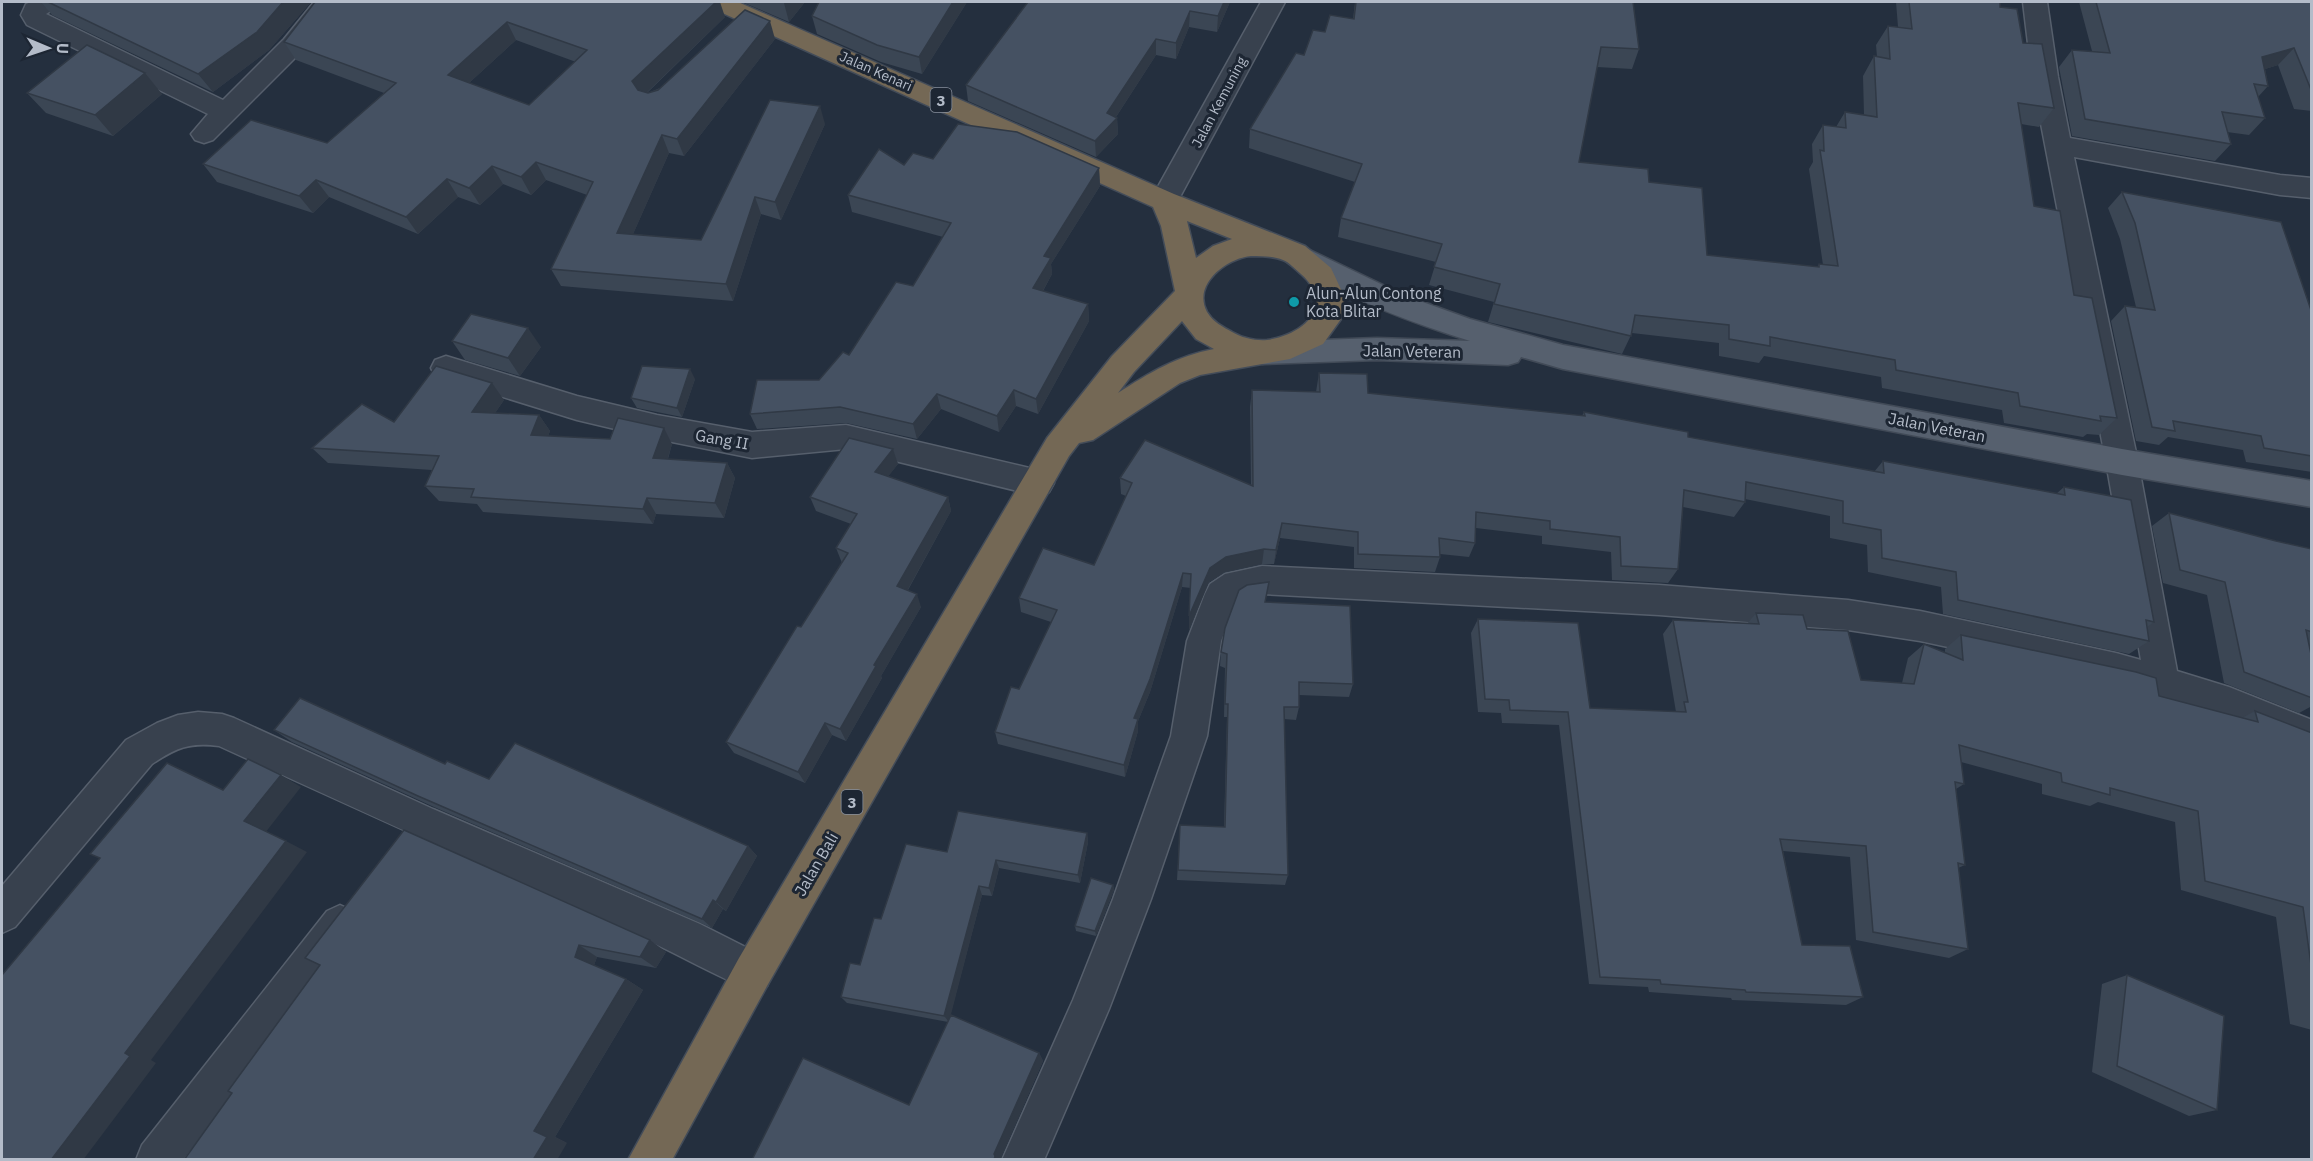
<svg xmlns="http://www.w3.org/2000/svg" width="2313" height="1161" viewBox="0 0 2313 1161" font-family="'IBM Plex Sans',sans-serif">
<rect width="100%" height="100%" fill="#242f3e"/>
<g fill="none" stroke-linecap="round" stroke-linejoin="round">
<g stroke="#565f6c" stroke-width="3">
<g id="minor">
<path d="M31 2H60L57 7 46 14 223 100 284 39 314 2H338L302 51 213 140 204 143 195 140 191 134 208 114 27 25 21 15 26 4Z"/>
<path d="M1261 2H1285L1174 208 1164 211 1154 208 1150 201Z"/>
<path d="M2023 2H2047L2058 77 2070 138 2280 175 2312 178V198L2280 195 2074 157 2138 462 2177 671 2229 687 2312 720V753L2225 718 2116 683 1920 641 1848 630 1659 615 1262 594 1244 597 1235 603 1221 641 1207 736 1151 899 1109 1009 1044 1160H1002L1073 1000 1113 899 1171 736 1187 641 1205 594 1210 584 1225 574 1262 566 1659 585 1848 600 1920 611 2116 653 2141 660 2106 462 2032 77Z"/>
<path d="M446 356 577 396 657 415 752 432 846 425 1038 470 1049 474 1054 483 1049 492 1038 496 846 449 752 458 657 439 577 420 435 376 431 368 435 360Z"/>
<path d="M198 712 222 714 234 718 433 809 700 924 767 958 772 972 767 986 753 991C715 976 680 955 642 938 501 875 360 811 219 746 189 742 176 748 152 764L15 927 2 933V886L126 740 157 723 178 715Z"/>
<path d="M340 905 353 911 359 924 353 937 183 1160H136L142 1145 327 911Z"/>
</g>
</g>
<g stroke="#414a57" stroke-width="3">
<path id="major" d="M1295 243 1406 296 1470 319 1563 345 2122 449 2312 481V507L2122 475 1563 369 1521 357 1518 362 1508 365 1377 360 1263 364 1253 361 1248 353 1253 345 1263 342 1377 338 1470 341C1416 324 1364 305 1314 277 1303 270 1288 265 1281 253L1285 246Z"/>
</g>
<g stroke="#434c59" stroke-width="3">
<path id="highway" d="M706 2H738L1174 194 1305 246 1331 268 1345 298 1341 319 1323 344 1290 359 1200 375 1180 383 1093 440 1079 443 1069 456 767 986 672 1160H628L739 958 1047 438 1112 356 1175 291 1161 226 1153 207 709 7ZM1187 221 1232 239 1213 246 1196 258ZM1251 256C1261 256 1273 256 1283 260 1289 262 1295 269 1301 274 1337 306 1303 335 1267 340 1256 341 1242 338 1232 332 1223 327 1213 322 1207 312 1192 284 1227 258 1251 256ZM1182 321 1196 339 1214 349C1177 356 1149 373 1118 393L1134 372Z"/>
</g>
<use href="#minor" fill="#38414e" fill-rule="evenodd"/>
<use href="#major" fill="#56606e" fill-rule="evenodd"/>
<use href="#highway" fill="#746855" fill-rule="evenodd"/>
</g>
<g fill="#3b4654" fill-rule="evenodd">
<path d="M41 2H311L269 50 213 92 52 15Z"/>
<path d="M315 2 725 17 647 93H648L775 39 684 156 669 153 633 234 701 240 825 124 781 220 761 214 733 301 561 286 551 269 587 195 546 180 531 195 503 184 480 205 458 197 418 234 329 197 313 213 217 182 203 164 327 143 384 93 296 60 284 42ZM516 40 576 62 529 105 469 83Z"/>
<path d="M742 2H805L789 22Z"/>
<path d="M819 2H967L922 74 881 62 817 34 812 16Z"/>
<path d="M1028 2H1230L1217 32 1189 27 1176 59 1156 55 1116 117 1117 118 1118 134 1096 157 968 101 966 85Z"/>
<path d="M1355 2H1633L1639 49 1632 69 1597 67 1579 162 1649 182 1707 255 1817 267 1819 264 1823 265 1809 169 1813 162 1812 144 1823 125 1836 127 1845 112 1864 115 1863 76 1874 56 1877 57 1876 45 1888 26 1898 27 1896 2H2000V7L2023 43 2054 108 2039 127 2021 124 2034 206 2074 295 2117 418 2099 435 2087 434 2083 437 2004 423 2002 410 1882 388 1881 377 1764 356 1759 363 1719 356V343L1632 333 1622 354 1488 322 1494 302 1429 285 1436 262 1338 237 1341 218 1355 182 1249 148 1250 129 1304 55 1325 32 1353 19Z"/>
<path d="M2079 2H2312V111L2294 109 2278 65 2265 69 2268 86 2258 97 2265 118 2249 135 2227 132 2231 144 2215 161 2072 136 2059 67 2072 50 2092 51Z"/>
<path d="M27 93 162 94 113 136 46 113Z"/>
<path d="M933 159 1099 168 1100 186 1051 264 1052 274 1043 291 1088 304 1089 321 1038 414 1016 406 999 432 941 409 917 439 846 423 757 429 750 414 819 380 849 355 913 286 943 237 852 212 848 195 904 165Z"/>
<path d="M2122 192 2312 313V472L2246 462 2243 450 2168 437 2159 445 2136 441 2111 321 2125 306 2136 307 2120 239 2108 208Z"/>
<path d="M452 341 541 347 520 376 465 360Z"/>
<path d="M1319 373 1368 393 1582 416 1584 412 1688 437 1874 472 1883 461 2056 494 2064 487 2154 622 2147 627 2149 641 2129 654 1943 614 1941 587 1868 572 1867 545 1830 538V516L1745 499V502L1734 517 1683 507 1678 569 1668 583 1612 580 1611 552 1542 544V536L1476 528 1475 543 1469 557 1440 554V557L1435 572 1354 568V547L1280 538 1274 564H1262L1225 572 1209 582 1189 630 1191 588 1182 587 1150 692 1138 721V731L1125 777 998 744 995 732 1019 689 1051 622 1021 612 1019 598 1094 565 1126 496 1121 494 1120 478 1251 485 1250 407 1252 390 1316 392Z"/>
<path d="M695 379 682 417 637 408 631 398Z"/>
<path d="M504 400 495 413 539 415 550 431 548 436 672 444 668 459 727 463 735 478 724 518 656 514 653 524 483 512 477 504 439 501 425 486 432 470 328 463 312 448 394 422Z"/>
<path d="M893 449 898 464 888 476 948 497 951 511 908 590 921 607 881 676 882 678 846 741 832 735 805 783 734 753 726 742 801 627 842 563 836 548 851 524 816 511 810 497Z"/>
<path d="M2169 513 2276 541 2312 549V649L2309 648 2312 659V706L2299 713 2224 683 2207 595 2163 583 2152 526Z"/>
<path d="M1266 602 1353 684 1349 697 1299 695V707L1296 720 1284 719 1288 875 1285 885 1177 880 1180 825 1224 827 1227 717H1224L1225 668 1220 666 1221 652Z"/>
<path d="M1756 613 1807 629 1861 680 1902 683 1908 658 1924 644 1945 653V649L1961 635 2159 696 2242 718 2255 711 2312 733V1030L2290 1024 2276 917 2181 890 2175 822 2098 802 2090 806 2042 794V784L1961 762 1964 784 1956 789 1965 865 1958 868 1968 949 1949 958 1856 940 1850 857 1783 851 1802 945 1863 997 1846 1005 1732 1000 1731 998 1649 992 1648 987 1589 984 1559 725 1502 723 1501 713 1478 712 1471 633 1478 619 1590 708 1676 712 1663 634 1673 620 1747 624Z"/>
<path d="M274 730 445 764 489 779 748 846 757 856 726 911 723 909 712 928 434 807 292 742Z"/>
<path d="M404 830 666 952 656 968 597 957 594 965 626 979 643 990 555 1137 567 1143 232 1093 320 965Z"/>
<path d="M1087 833 1088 842 1080 883 999 868 992 896 982 895 950 1016 1039 1053 1043 1061 1000 1160 909 1105 948 1022 847 1003 841 997 860 965 881 919 947 852Z"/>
<path d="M1113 885 1114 890 1096 936 1076 931 1075 926Z"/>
<path d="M2127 975 2217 1110 2189 1116 2092 1072 2102 984Z"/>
</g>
<g fill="#303945">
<path d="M283 2H311L269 50 213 92 198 74Z"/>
<path d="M716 2H720L725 17 640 99 632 81Z"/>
<path d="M785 2H805L789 22 784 3Z"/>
<path d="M953 2H967L922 74 919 57Z"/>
<path d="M1224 2H1230L1217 32 1218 16Z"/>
<path d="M1190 11 1189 27 1176 59V43Z"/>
<path d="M770 21 775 39 684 156 677 139Z"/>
<path d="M507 22 516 40 458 93 448 75Z"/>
<path d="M1156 39V55L1112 123 1117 118 1118 134 1096 157 1095 141 1107 113Z"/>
<path d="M2294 48 2278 65 2246 75 2262 57Z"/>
<path d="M145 73 162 94 113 136 95 115Z"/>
<path d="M820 106 825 124 781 220 775 202Z"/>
<path d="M662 135 669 153 626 250 617 233Z"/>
<path d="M536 162 546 180 531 195 521 177Z"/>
<path d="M492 166 503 184 480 205 469 188Z"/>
<path d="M1099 168 1100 186 1051 264 1052 274 1035 305 1033 288 1044 256Z"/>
<path d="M447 179 458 197 418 234 406 217Z"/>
<path d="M316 180 329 197 313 213 299 196Z"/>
<path d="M755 197 761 214 733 301 726 284Z"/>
<path d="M1088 304 1089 321 1038 414 1036 399Z"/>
<path d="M528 328 541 347 520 376 508 358Z"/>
<path d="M690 369 695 379 682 417 677 408Z"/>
<path d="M492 383 504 400 485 428 472 412Z"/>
<path d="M1014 390 1016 406 999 432 997 416Z"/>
<path d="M937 394 941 409 917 439 913 424Z"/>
<path d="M539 415 550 431 542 450 531 435Z"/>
<path d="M664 428 672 444 663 474 653 458Z"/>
<path d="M893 449 898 464 880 487 875 472Z"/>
<path d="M727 463 735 478 724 518 715 503Z"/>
<path d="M948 497 951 511 902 600 897 586Z"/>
<path d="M647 498 656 514 653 524 643 509Z"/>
<path d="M1282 523 1280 538 1274 564 1276 550Z"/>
<path d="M1264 549 1262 564 1225 572 1209 582 1189 630V616L1210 568 1226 557Z"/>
<path d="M1183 573 1182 587 1150 692 1138 721V731L1125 777 1124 765 1134 718Z"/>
<path d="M917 594 921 607 881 676 882 678 846 741 840 729 874 665Z"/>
<path d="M825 723 832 735 805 783 798 772Z"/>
<path d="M281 775 301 787 265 833 244 821Z"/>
<path d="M1087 833 1088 842 1080 883 1078 875Z"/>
<path d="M286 841 307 852 151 1060 156 1063 83 1160H51L125 1053Z"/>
<path d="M748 846 757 856 726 911 716 902Z"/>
<path d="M996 860 999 868 992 896 989 888Z"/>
<path d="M1113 885 1114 890 1096 936 1095 931Z"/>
<path d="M979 886 982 895 949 1022 944 1016Z"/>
<path d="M713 900 723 909 712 928 702 919Z"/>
<path d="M650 940 666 952 656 968 640 957Z"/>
<path d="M579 945 597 957 593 968 575 957Z"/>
<path d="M626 979 643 990 555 1137 567 1143 557 1160H533L534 1131Z"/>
<path d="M1039 1053 1043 1061 1000 1160H994V1154Z"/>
</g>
<g fill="#455162" stroke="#303945" stroke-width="1.5" fill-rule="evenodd">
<path d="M48 2H283L257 32 198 74Z"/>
<path d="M315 2H716L632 81 638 90 648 93 658 90 745 10 770 21 677 139 662 135 617 233 701 240 770 100 820 106 775 202 755 197 726 284 551 269 593 182 536 162 521 177 492 166 469 188 447 179 406 217 316 180 299 196 203 164 251 120 327 143 396 83 284 42ZM507 22 587 50 529 105 448 75Z"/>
<path d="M819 2H953L919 57 877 45 812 16Z"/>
<path d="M1028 2H1224L1218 16 1190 11 1176 43 1156 39 1107 113 1117 118 1095 141 966 85Z"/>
<path d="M1356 2H1633L1639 49 1601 47 1579 162 1648 169 1649 182 1702 188 1707 255 1819 267V264L1838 266 1820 150 1824 151 1823 125 1846 128 1845 112 1877 117 1874 56 1890 59 1888 26 1912 29 1909 2H2000V7L2017 9 2023 43 2042 44 2054 108 2018 103 2034 206 2060 211 2074 295 2092 298 2117 418 2100 416 2101 421 2020 406 2018 393 1896 370 1895 360 1770 337V346L1729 339V325L1635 315 1631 336 1494 304 1500 284 1434 267 1442 244 1341 218 1362 164 1250 129 1296 53 1304 55 1313 30 1325 32 1330 15 1354 19Z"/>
<path d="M2096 2H2312V92L2294 48 2262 57 2268 86 2254 84 2265 118 2222 112 2231 144 2085 119 2072 50 2110 53Z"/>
<path d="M87 45 145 73 95 115 27 93Z"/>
<path d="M958 124 1017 132 1099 168 1044 256 1051 258 1033 288 1088 304 1036 399 1014 390 997 416 937 394 913 424 840 407 750 414 757 380H819L843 352 849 355 896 282 913 286 951 223 848 195 879 149 904 165 913 153 933 159Z"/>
<path d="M2122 192 2281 222 2312 313V456L2264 448 2261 436 2173 421 2175 431 2152 427 2125 306 2155 310 2135 223Z"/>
<path d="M471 314 528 328 508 358 452 341Z"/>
<path d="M436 366 492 383 472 412 539 415 531 435 610 439 618 418 664 428 653 458 727 463 715 503 647 498 643 509 471 497 474 489 425 486 439 456 312 448 362 404 394 422Z"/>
<path d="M642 366 690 369 677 408 631 398Z"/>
<path d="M1319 373 1367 374 1368 393 1585 416 1584 412 1688 432V437L1884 473 1883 461 2065 495 2064 487 2131 500 2154 622 2146 620 2149 641 1958 600 1956 572 1882 558 1881 530 1843 523V501L1746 482 1745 502 1684 490 1678 569 1621 566 1620 537 1550 529V521L1476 512 1475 543 1439 538 1440 557 1358 554V532L1282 523 1276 550 1264 549 1226 557 1210 568 1189 616 1191 574 1183 573 1150 679 1134 718 1138 719 1124 765 995 732 1011 687 1019 689 1057 610 1019 598 1043 548 1094 565 1132 483 1120 478 1145 440 1253 486 1252 390 1320 392Z"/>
<path d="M849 438 893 449 875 472 948 497 897 586 917 594 874 665 876 666 840 729 825 723 798 772 726 742 797 626 801 627 848 553 836 548 857 514 810 497Z"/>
<path d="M2169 513 2276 541 2312 549V632L2306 630 2312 659V698L2244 672 2225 582 2180 570Z"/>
<path d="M1269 582 1265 602 1350 606 1353 684 1299 682V707H1284L1288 875 1178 870 1180 825 1225 827 1228 704H1225L1227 654 1221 652 1225 628 1239 590 1247 585Z"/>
<path d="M1756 613 1803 615 1807 629 1848 631 1861 680 1914 684 1924 644 1963 660 1961 635 2136 672 2156 678 2159 696 2258 722 2255 711 2312 733V972L2303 907 2205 881 2198 811 2110 788V795L2062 782 2061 773 1959 745 1964 784 1955 782 1965 865 1958 863 1968 949 1873 932 1866 846 1780 839 1802 945 1850 946 1863 997 1746 992 1745 990 1661 984 1660 980 1600 977 1568 712 1510 710 1509 700 1485 699 1478 619 1578 623 1590 708 1686 712 1684 702H1688L1673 620 1759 624Z"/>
<path d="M300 698 445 764 447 761 489 779 515 743 748 846 716 902 713 900 702 919 418 796 274 730Z"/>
<path d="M248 759 281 775 244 821 286 841 125 1053 130 1056 51 1160H2V975L100 858 90 854 167 763 223 790Z"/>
<path d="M958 811 1087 833 1078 875 996 860 989 888 979 886 944 1016 841 997 850 963 860 965 874 918 881 919 906 844 947 852Z"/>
<path d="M404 830 650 940 640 957 579 945 575 957 626 979 534 1131 547 1137 533 1160H184L232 1093 228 1091 320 965 305 958Z"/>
<path d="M1091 878 1113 885 1095 931 1075 926Z"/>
<path d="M2127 975 2224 1016 2217 1110 2117 1066Z"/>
<path d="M951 1015 1039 1053 994 1154 995 1156 994 1160H752L803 1058 909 1105Z"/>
</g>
<circle fill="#0f9aa8" stroke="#1d2633" stroke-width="2" cx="1294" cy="302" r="6"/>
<g text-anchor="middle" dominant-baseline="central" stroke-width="6" stroke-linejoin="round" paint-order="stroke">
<g font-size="14" fill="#b4bcc9" stroke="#1d2633">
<text transform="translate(876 71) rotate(24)">Jalan Kenari</text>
<text transform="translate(1219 102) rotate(-62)">Jalan Kemuning</text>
</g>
<g fill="#1d2633" stroke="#878f9c" stroke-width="1.5">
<rect x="930.5" y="88" width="21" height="24" rx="4.5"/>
<rect x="841.5" y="790" width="21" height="24" rx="4.5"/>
</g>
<g font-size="15" font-weight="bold" fill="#b4bcc9">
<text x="941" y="100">3</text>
<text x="852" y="802">3</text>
</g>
<g font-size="16" fill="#b4bcc9" stroke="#1d2633" text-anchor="start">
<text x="1306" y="293">Alun-Alun Contong<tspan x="1306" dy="18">Kota Blitar</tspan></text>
</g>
<g font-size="16" fill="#b4bcc9" stroke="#1d2633">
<text transform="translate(1412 351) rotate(1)">Jalan Veteran</text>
<text transform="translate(1937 427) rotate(11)">Jalan Veteran</text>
<text transform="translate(722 439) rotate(10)">Gang II</text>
<text transform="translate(816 864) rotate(-60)">Jalan Bali</text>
</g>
</g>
<rect width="2313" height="1161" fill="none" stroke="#b4bcc9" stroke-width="6"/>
<g transform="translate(48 48) rotate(92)" stroke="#1d2633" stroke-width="4.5" paint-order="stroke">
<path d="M0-4.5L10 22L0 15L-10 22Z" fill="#b4bcc9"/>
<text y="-9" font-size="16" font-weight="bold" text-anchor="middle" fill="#b4bcc9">U</text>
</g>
</svg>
